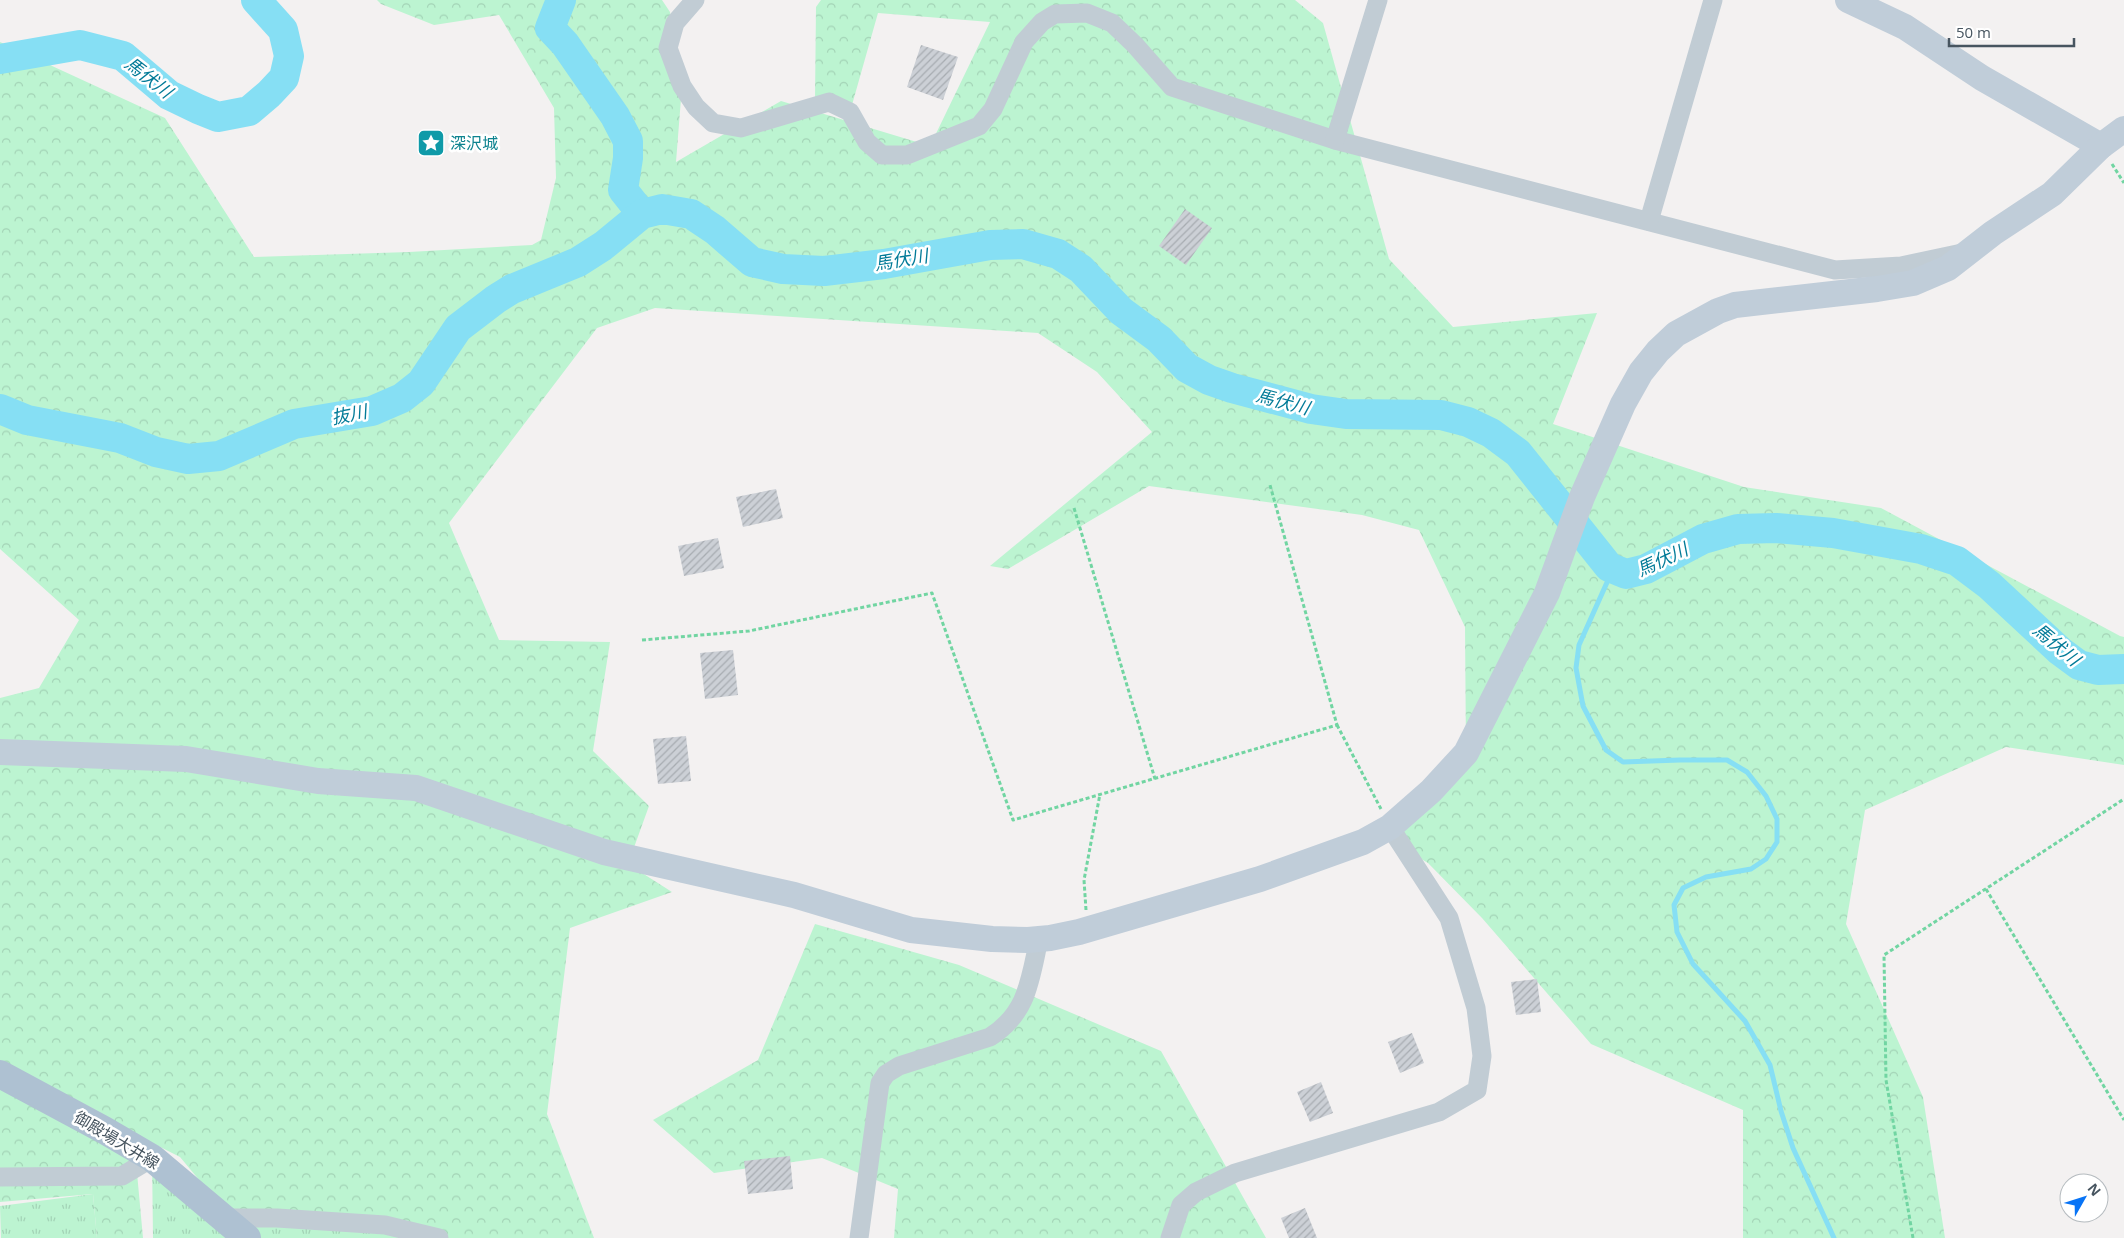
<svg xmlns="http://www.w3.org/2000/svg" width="2124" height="1238" viewBox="0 0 2124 1238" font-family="'Open Sans','Noto Sans JP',sans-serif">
<defs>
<pattern id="grass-tufts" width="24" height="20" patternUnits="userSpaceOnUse" patternTransform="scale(1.25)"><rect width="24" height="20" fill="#bcf4d1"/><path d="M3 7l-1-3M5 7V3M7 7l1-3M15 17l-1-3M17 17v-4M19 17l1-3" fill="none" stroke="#a3d3b6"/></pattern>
<pattern id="forest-crowns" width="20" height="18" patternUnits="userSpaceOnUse" patternTransform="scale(1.25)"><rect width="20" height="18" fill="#bcf4d1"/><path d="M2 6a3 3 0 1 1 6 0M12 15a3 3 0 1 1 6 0" fill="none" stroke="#a3d3b6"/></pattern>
<pattern id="building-hatch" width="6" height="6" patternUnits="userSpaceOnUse" patternTransform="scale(1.25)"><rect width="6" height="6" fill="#ccd0d6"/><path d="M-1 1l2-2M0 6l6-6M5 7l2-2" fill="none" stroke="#a7acb1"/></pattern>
</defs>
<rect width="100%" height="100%" fill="#f3f1f1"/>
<g fill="url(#grass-tufts)">
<path d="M152 1158 239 1223 392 1233 403 1238H153Z"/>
<path d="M93 1194 97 1238H1L0 1206Z"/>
</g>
<g fill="url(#forest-crowns)">
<path d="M377 0H662L670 12 682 86 676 162 781 101 930 146 990 22 878 13 850 112 815 99 816 7 821 0H1295L1323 23 1389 259 1453 327 1597 313 1553 424 1744 487 1881 508 2120 636 2124 637V765L2006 747 1865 810 1846 924 1923 1097 1945 1238H1743V1110L1591 1044 1482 918 1428 863 1388 839 1466 753 1465 627 1419 530 1362 515 1149 486 1008 569 990 566 1152 432 1097 372 1038 333 655 308 597 328 449 523 499 640 610 642 593 751 649 806 628 864 672 892 570 928 547 1114 594 1238H414L385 1225 235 1223 180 1157 0 1066V698L39 688 79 620 0 549V42L165 118 254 257 409 252 532 245 541 240 556 178 554 108 499 15 434 25 381 4Z"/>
<path d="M815 924 959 965 1161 1051 1266 1238H894L898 1189 822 1158 714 1173 653 1120 758 1060Z"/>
<path d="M0 1081 135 1151 143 1238H97L93 1194 0 1202Z"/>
</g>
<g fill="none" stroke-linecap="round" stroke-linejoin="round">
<path stroke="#86dff4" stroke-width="5" d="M1613 569 1579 645 1576 668 1583 706 1606 750 1623 762 1680 760H1727L1747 772 1766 796 1777 819V842L1766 859 1751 869 1706 877 1683 888 1674 905 1677 932 1693 964 1745 1021 1770 1065 1781 1111 1793 1148 1834 1238"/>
<g stroke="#86dff4" stroke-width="30">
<path d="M561 0 550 28 565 44 615 116 628 141V158L623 190 642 214"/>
<path d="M0 59 80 45 123 56 169 95 198 109 218 117 249 111 269 94 284 78 289 56 283 30 256 0"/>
<path d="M0 409 27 420 120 438 156 452 188 459 219 456 294 424 372 411 402 398 421 383 458 328 496 299 512 289 578 262 603 246 642 214 662 209 691 214 715 230 752 262 783 269 824 271 884 264 990 245 1023 244 1058 254 1081 269 1121 311 1159 339 1187 368 1209 380 1232 388 1311 409 1346 414 1441 415 1468 422 1491 433 1518 453 1609 567 1626 574 1646 569 1703 539 1738 529 1776 528 1833 533 1921 549 1957 561 1989 585 2060 651 2079 665 2098 670 2124 669"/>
</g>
</g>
<g fill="url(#building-hatch)">
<path d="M921 45 958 57 943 100 907 87Z"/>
<path d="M1185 209 1212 228 1186 265 1159 246Z"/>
<path d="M776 489 783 518 743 527 736 497Z"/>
<path d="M718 538 724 568 684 576 678 546Z"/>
<path d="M733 650 738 695 705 699 700 653Z"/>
<path d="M686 736 691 781 658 784 653 739Z"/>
<path d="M1537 979 1541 1012 1516 1015 1511 982Z"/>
<path d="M1412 1033 1424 1063 1400 1073 1388 1042Z"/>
<path d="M1321 1082 1333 1113 1310 1122 1297 1092Z"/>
<path d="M790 1156 793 1189 748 1194 744 1161Z"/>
<path d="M1305 1208 1317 1238H1289L1281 1218Z"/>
</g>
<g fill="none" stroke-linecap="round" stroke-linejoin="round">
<g stroke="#71d5a2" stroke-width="3" stroke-dasharray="4 2.5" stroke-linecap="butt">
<path d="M2112 164 2124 183"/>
<path d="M1074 508 1155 779"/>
<path d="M642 640 749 631 932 593 1013 820 1337 725 1270 485"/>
<path d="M1337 725 1381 809"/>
<path d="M1986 889 2124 1120"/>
<path d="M1086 910 1084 880 1100 794"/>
<path d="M1913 1238 1886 1080 1884 955 2124 799"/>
</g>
<g stroke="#c1ccd4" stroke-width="19">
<path d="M695 0 675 23 668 48 682 86 696 107 713 123 741 128 829 102 850 112 867 142 882 155H907L979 126 993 109 1024 42 1042 22 1055 14 1087 13 1112 23 1135 45 1172 87 1335 140 1835 270 1901 266 1962 253"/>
<path d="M1335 140 1378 0"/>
<path d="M1649 221 1713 0"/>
<path d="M0 1177 122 1176 152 1158"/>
<path d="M224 1218H277L385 1225 439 1238"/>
<path d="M859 1238 880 1083 886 1074 899 1066 990 1037C1028 1013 1030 979 1039 939"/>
<path d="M1170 1238 1181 1205 1196 1192 1235 1173 1439 1112 1477 1090 1482 1056 1476 1008 1449 918 1390 827"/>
</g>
<g stroke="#c0cdd9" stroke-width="26">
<path d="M1848 0 1905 27 1982 78 2101 146"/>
<path d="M0 752 186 759 318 781 416 788 604 852 794 895 911 930 992 939 1028 940 1050 938 1079 932 1260 879 1363 842 1390 827 1431 791 1466 753 1547 593 1582 497 1623 404 1641 372 1658 351 1676 334 1718 311 1735 305 1877 289 1913 283 1948 268 1993 233 2052 194 2101 146 2124 129"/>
</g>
<path stroke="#aec1d2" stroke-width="28" d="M0 1074 104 1130 152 1158 247 1238"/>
</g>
<defs>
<g id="sight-square" transform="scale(1.4375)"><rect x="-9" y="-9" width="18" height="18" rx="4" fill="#0f9aa8" stroke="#fff"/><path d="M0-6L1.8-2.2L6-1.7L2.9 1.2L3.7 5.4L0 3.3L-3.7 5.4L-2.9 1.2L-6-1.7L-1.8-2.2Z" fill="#fff"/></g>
</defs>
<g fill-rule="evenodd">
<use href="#sight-square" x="431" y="143"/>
</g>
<g text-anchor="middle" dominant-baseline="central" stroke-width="5" stroke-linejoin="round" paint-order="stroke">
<g font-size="16" fill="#0d838f" stroke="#fff" text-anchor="start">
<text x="450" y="143">深沢城</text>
</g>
<g font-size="16" fill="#475560" stroke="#fff">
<text transform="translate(117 1140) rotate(31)">御殿場大井線</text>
</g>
<g font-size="18" font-style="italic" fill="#037b98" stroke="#fff">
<text transform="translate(149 77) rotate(38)">馬伏川</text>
<text transform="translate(901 259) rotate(-9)">馬伏川</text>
<text transform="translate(1283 401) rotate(15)">馬伏川</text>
<text transform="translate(349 414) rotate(-11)">抜川</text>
<text transform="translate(1662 559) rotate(-25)">馬伏川</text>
<text transform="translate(2057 644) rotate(40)">馬伏川</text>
</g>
</g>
<g transform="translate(2084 1198) rotate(51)"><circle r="24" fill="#ffffff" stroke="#b5bbbf"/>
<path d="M0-4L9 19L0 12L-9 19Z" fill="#0874f6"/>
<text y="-8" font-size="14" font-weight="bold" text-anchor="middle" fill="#475560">N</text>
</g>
<path d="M1949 38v8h125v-8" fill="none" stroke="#475560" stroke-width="2.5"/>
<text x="1956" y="38" font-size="15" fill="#475560" stroke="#ffffff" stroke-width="4" paint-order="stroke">50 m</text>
</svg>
